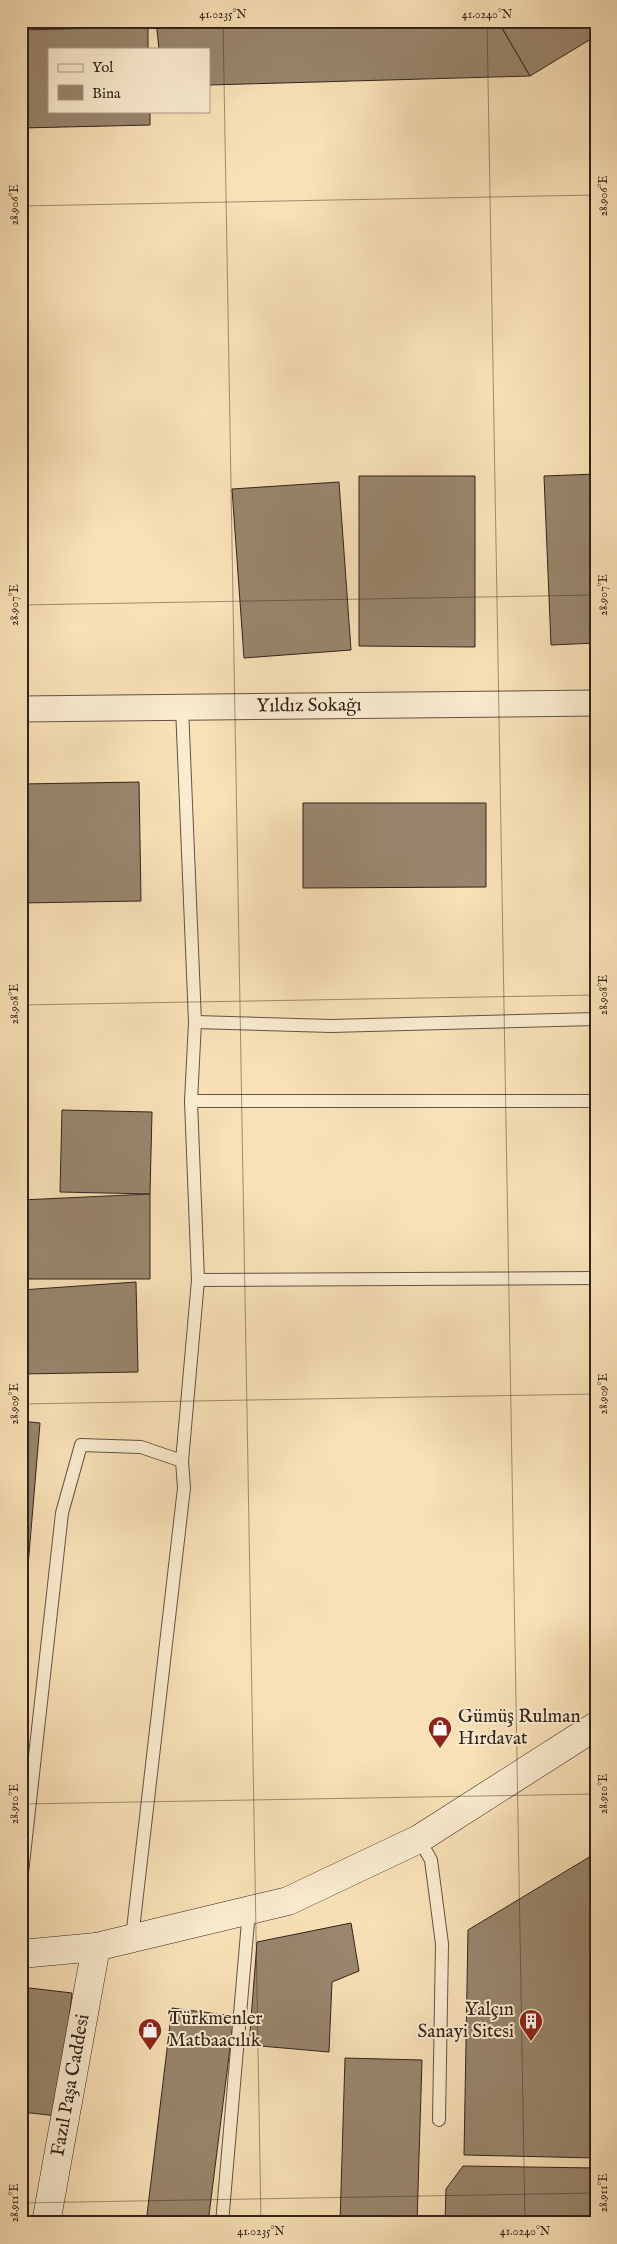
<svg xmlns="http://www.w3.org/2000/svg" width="617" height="2244" viewBox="0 0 617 2244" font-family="'IM FELL English',serif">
<rect width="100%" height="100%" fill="#f9e1b7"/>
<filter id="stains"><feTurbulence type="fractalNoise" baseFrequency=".004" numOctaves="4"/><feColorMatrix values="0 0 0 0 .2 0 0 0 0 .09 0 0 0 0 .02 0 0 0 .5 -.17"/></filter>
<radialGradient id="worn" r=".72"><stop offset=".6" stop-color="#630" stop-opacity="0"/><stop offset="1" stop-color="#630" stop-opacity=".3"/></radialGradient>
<g fill="#99866d" stroke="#31231c">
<path d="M156 21H498L530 76 209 85V49H159Z"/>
<path d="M498 21H596V36L530 76Z"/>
<path d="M148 27V49H49V111H150V125L21 128V30Z"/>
<path d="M596 474V643L551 645 544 476Z"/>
<path d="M359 476H475V647L359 646Z"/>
<path d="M339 482 351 650 244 658 232 489Z"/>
<path d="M139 782 141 901 21 903V784Z"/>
<path d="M303 803H486V887L303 888Z"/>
<path d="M62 1110 152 1112 150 1194 60 1192Z"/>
<path d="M150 1194V1279H21V1200Z"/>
<path d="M136 1282 138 1372 21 1374V1290Z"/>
<path d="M21 1421 40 1423 21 1650Z"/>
<path d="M596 1853V2158L464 2155 468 1930Z"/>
<path d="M351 1923 359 1971 332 1982 329 2052 249 2045 257 1942Z"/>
<path d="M21 1987 72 1993 58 2116 21 2112Z"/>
<path d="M172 2008 234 2016 208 2223H146Z"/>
<path d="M345 2058 422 2060 417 2223H340Z"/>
<path d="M463 2166 596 2168V2223H445L446 2189Z"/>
</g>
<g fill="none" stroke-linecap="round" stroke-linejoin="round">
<g stroke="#635243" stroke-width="14">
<g id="lane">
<path d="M182 707 195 1022 191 1101 198 1280 182 1461"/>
<path d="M195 1022 331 1026 596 1019"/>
<path d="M191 1101H596"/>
<path d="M198 1280 596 1278"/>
<path d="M419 1839 431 1860 442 1944 439 2120"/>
<path d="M21 1882 62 1513 81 1445 141 1447 182 1461 184 1488 132 1938"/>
<path d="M222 2223 249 1910"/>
</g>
</g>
<g stroke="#635243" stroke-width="27">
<g id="street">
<path id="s1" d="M21 709 596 703"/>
</g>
</g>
<g stroke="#31231c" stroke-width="29">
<g id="secondary">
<path d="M21 1954 96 1947 288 1901 419 1839 596 1726"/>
<path id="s2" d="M46 2223 96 1947"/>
</g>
</g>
<use href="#lane" stroke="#fbecd0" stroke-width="12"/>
<use href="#street" stroke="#fbecd0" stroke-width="25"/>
<use href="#secondary" stroke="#fbecd0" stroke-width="28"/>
</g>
<path fill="none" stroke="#31231c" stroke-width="1" stroke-opacity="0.45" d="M223 21 261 2223M487 21 525 2223M21 206 596 195M21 605 596 595M21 1005 596 995M21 1404 596 1394M21 1804 596 1794M21 2203 596 2193"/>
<defs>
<g id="shop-pin" transform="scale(1.25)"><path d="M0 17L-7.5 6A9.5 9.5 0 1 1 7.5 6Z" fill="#8f2418" stroke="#fbecd0"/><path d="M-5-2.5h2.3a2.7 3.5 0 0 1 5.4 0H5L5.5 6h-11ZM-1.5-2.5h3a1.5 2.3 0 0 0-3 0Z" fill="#fff"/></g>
<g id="building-pin" transform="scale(1.25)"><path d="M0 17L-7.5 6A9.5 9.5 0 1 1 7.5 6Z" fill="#8f2418" stroke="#fbecd0"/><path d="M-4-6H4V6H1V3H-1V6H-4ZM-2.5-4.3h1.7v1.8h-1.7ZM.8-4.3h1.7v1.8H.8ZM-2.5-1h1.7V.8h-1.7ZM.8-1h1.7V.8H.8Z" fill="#fff"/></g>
</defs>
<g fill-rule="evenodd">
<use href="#shop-pin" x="440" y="1728"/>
<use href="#building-pin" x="531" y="2021"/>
<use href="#shop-pin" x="150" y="2030"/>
</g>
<g text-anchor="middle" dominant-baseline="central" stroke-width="4" stroke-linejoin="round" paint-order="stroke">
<g font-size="19" fill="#31231c" stroke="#fbecd0">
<text stroke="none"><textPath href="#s1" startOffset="288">Yıldız Sokağı</textPath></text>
<text stroke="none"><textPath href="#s2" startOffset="140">Fazıl Paşa Caddesi</textPath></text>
</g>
<g font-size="19" fill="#31231c" stroke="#fbecd0" text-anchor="start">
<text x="458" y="1717">Gümüş Rulman<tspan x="458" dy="22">Hırdavat</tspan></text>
<text x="514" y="2010" text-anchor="end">Yalçın<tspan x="514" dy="22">Sanayi Sitesi</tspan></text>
<text x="168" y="2019">Türkmenler<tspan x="168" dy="22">Matbaacılık</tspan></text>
</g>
</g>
<rect width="617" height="2244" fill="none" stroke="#f9e1b7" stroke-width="55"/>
<rect x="48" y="48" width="162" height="65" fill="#fbecd0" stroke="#aa9c88"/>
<rect x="58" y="64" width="25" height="8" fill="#fbecd0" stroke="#aa9c88"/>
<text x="92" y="72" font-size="15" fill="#31231c">Yol</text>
<rect x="58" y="85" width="25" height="15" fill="#99866d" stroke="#aa9c88"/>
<text x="92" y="98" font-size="15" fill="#31231c">Bina</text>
<rect x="28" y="28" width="562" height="2188" fill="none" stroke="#31231c" stroke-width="2"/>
<g font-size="12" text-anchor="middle" fill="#31231c">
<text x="223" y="18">41.0235°N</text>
<text x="487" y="18">41.0240°N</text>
<text transform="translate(603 196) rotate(-90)" y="4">28.906°E</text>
<text transform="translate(14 205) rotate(-90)" y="4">28.906°E</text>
<text transform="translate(603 595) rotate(-90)" y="4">28.907°E</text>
<text transform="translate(14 605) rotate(-90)" y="4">28.907°E</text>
<text transform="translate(603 995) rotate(-90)" y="4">28.908°E</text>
<text transform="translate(14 1004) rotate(-90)" y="4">28.908°E</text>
<text transform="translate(603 1394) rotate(-90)" y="4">28.909°E</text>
<text transform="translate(14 1404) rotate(-90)" y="4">28.909°E</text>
<text transform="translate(603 1794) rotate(-90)" y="4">28.910°E</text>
<text transform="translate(14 1804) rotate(-90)" y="4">28.910°E</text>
<text transform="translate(603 2193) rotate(-90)" y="4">28.911°E</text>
<text transform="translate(14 2203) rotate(-90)" y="4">28.911°E</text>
<text x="261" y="2235">41.0235°N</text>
<text x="525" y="2235">41.0240°N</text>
</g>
<rect width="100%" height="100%" filter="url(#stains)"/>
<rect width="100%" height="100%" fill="url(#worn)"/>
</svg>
